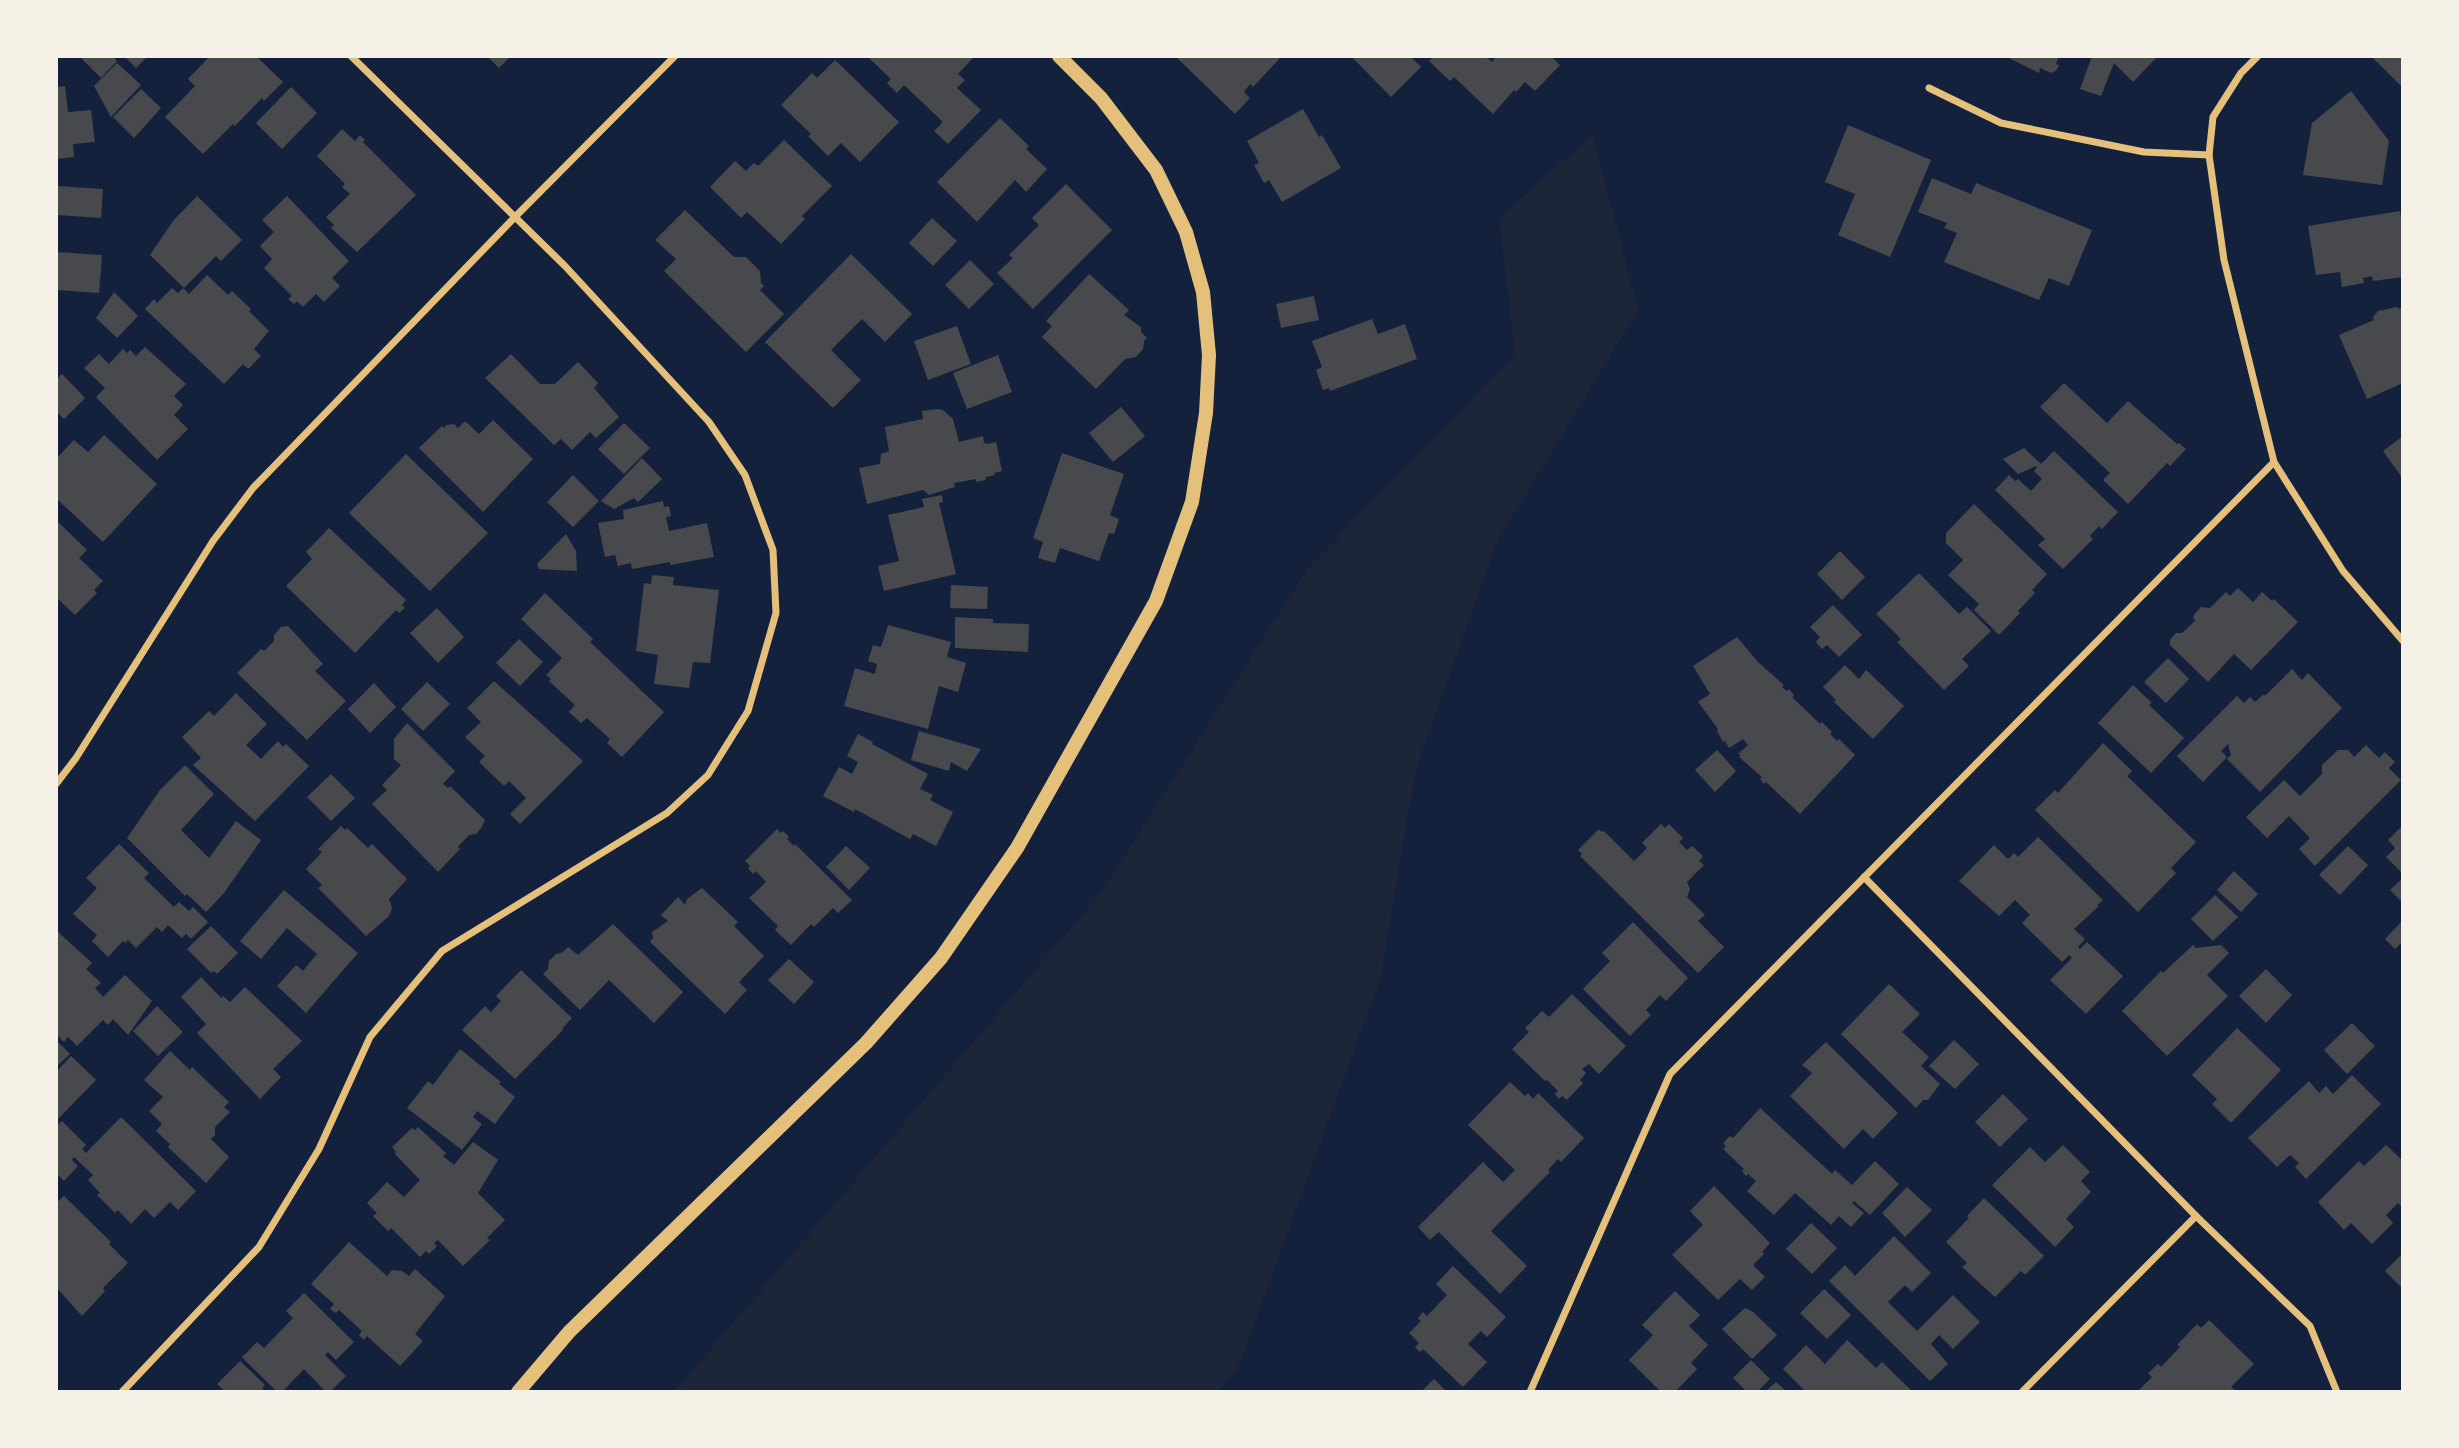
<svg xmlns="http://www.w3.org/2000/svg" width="2459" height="1448" viewBox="0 0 2459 1448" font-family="'Exo 2',sans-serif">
<rect width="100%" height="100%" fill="#14213d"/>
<path fill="#1d2539" d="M1593 134 1638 310 1497 542 1416 769 1381 977 1239 1366 1217 1392H674L1101 893 1308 568 1515 355 1499 218Z"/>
<g fill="#48494c">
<path d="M85 56H113L117 61 101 78 82 59Z"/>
<path d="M124 56H148L136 68Z"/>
<path d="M210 56H256L283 82 264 101 262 98 235 126 233 124 203 154 165 117 195 86 188 79Z"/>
<path d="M487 56H511L499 68Z"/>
<path d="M867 56H975L958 74 965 80 957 88 981 110 948 144 934 131 943 122 904 85 897 93 887 83 891 79Z"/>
<path d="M1175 56H1282L1253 87 1250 84 1244 92 1250 98 1235 114Z"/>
<path d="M1351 56H1410L1421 67 1391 97Z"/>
<path d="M1434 56H1485L1492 62 1497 56H1551L1560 65 1535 91 1525 82 1516 92 1514 90 1493 114 1454 77 1450 81 1429 61Z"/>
<path d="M2005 56H2059L2056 64 2059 65 2056 71 2051 73 2040 68 2039 73Z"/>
<path d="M2092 56H2158L2133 82 2114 63 2101 96 2080 89Z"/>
<path d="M2373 56H2403V88L2372 57Z"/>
<path d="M835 60 899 122 860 162 841 143 828 156 808 136 811 134 781 105 812 73 817 78Z"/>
<path d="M117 63 141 85 111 117 94 86Z"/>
<path d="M65 86 68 112 91 110 95 142 73 144 74 157 56 159V87Z"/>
<path d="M291 87 317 113 282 149 256 123Z"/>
<path d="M141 89 161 108 134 138 113 117Z"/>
<path d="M2351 91 2389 141 2382 185 2303 175 2312 123Z"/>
<path d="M1303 109 1319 137 1322 135 1341 168 1282 202 1269 180 1264 183 1254 165 1259 163 1247 141Z"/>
<path d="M1000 118 1029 146 1026 149 1047 169 1026 192 1015 180 977 222 937 182Z"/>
<path d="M1848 125 1931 160 1890 257 1838 235 1855 194 1825 182Z"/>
<path d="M342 129 355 141 360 135 365 140 363 142 416 195 357 252 331 228 334 225 326 217 350 194 342 187 345 184 317 156Z"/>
<path d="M784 140 832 186 802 216 805 219 781 244 747 212 741 218 710 187 735 161 746 171 754 163 758 166Z"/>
<path d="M1932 178 1971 194 1976 183 2092 230 2069 286 2049 278 2039 300 1944 262 1957 233 1944 228 1947 223 1918 212Z"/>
<path d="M1066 184 1112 230 1033 309 997 273 1013 258 1009 255 1039 225 1032 218Z"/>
<path d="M56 186 103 189 101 218 56 215Z"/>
<path d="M197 196 242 240 221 261 216 256 184 288 150 255 173 221Z"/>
<path d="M287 196 349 261 332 278 340 286 324 302 316 294 303 307 297 301 294 304 288 299 292 296 264 268 272 259 260 246 274 232 262 220Z"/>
<path d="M685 210 734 257H746L760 271 761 283 764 286 760 290 784 314 746 352 664 271 676 259 655 240Z"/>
<path d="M2400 211 2403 233V277L2373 281 2372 276 2363 278 2364 283 2342 287 2340 272 2316 275 2308 226Z"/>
<path d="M932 218 957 241 933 266 909 243Z"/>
<path d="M57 252 102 255 99 293 56 290Z"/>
<path d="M851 254 912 314 885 342 862 319 831 350 861 380 833 408 765 342Z"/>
<path d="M970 260 994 284 969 309 945 285Z"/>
<path d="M1089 274 1129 310 1124 315 1141 327V332L1147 338 1144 341 1143 349 1136 357 1125 359 1096 389 1042 337 1052 326 1046 321Z"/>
<path d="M207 275 228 295 232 291 251 309 249 311 269 331 254 349 261 356 248 369 243 364 224 384 145 309 154 299 157 303 172 288 178 293 183 288 189 294Z"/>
<path d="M114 292 138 316 117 338 96 318Z"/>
<path d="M1314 296 1319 320 1281 328 1276 304Z"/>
<path d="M2397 307 2399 309 2403 307V383L2367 399 2339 335 2374 320 2373 317 2378 311Z"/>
<path d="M1372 319 1378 334 1405 324 1417 359 1330 391 1329 388 1323 390 1316 370 1322 367 1312 341Z"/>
<path d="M957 326 971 364 928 380 914 341Z"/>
<path d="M145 347 186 384 174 396 183 405 174 415 188 429 157 460 96 397 105 388 84 368 99 354 109 364 123 349 127 353 130 350 136 356Z"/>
<path d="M511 354 540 384H555L578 362 598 383 594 388 619 417 596 438 590 432 572 450 561 439 554 445 485 378Z"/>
<path d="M998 355 1012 392 967 409 953 373Z"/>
<path d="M62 374 85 398 64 419 56 411V380Z"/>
<path d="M2064 383 2107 423 2128 401 2177 444 2179 443 2186 449 2170 466 2167 463 2128 504 2103 480 2110 473 2040 407Z"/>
<path d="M1121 407 1145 436 1113 462 1089 433Z"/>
<path d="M938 409 943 410 953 419 959 442 983 436 984 443 988 444 996 442 1002 471 994 473 995 475 985 477 986 480 976 482V479L954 483 955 487 929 495 923 490 867 504 859 468 880 464 881 454 889 451 885 427 923 419 922 411Z"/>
<path d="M493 420 533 459 483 512 419 448 442 426 444 428 447 425 454 424 458 428 465 421 479 434Z"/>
<path d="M624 423 650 448 624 474 598 449Z"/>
<path d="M104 435 157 484 103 542 56 498V459L74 440 88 452Z"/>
<path d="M2403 436V479L2383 451Z"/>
<path d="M2024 448 2041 464 2054 451 2118 512 2102 529 2099 526 2090 536 2093 539 2063 569 2038 545 2045 539 1995 490 2009 475 2015 481 2018 479 2031 491 2042 479 2034 471 2037 467 2036 466 2018 474 2003 459Z"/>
<path d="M1062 453 1124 474 1110 515 1119 519 1114 534 1109 533 1099 561 1060 548 1055 563 1038 558 1043 542 1033 538Z"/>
<path d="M406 454 488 533 430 591 349 513Z"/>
<path d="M642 458 662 479 638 502 634 498 614 509 601 501Z"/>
<path d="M573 475 599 501 573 527 547 502Z"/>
<path d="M942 495 943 502 939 503 956 574 884 591 878 566 899 561 888 515 924 507 922 499Z"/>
<path d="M663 501 664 507 669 506 671 516 666 517 669 531 707 523 714 557 670 565V562L632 569 631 563 618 566 615 555 605 557 598 523 624 519 623 510Z"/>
<path d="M1974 504 2047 574 2032 590 2035 593 2018 611 2020 613 1999 635 1974 610 1979 604 1948 575 1963 560 1946 543V533Z"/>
<path d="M56 520 87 550 79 558 103 581 94 590 97 593 75 615 56 597Z"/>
<path d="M329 528 406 600 402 605 405 608 399 613 396 610 355 653 286 586 312 559 306 552Z"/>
<path d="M566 534 576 551 577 571 539 569 537 564Z"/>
<path d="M1840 551 1865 577 1842 600 1817 574Z"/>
<path d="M1919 573 1959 614 1967 607 1991 631 1962 659 1969 666 1944 690 1897 642 1901 639 1876 614Z"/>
<path d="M652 575 674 577 673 585 719 590 710 663 693 662 689 688 654 684 658 655 636 651 644 583 651 584Z"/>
<path d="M951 585 988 587 987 609 950 608Z"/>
<path d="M2238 588 2253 602 2262 592 2272 601 2274 599 2298 622 2251 670 2234 654 2208 682 2170 645V640L2176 633H2182L2195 621 2193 616 2201 607 2210 608 2226 592 2230 596Z"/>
<path d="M545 593 593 639 590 642 664 712 622 757 607 743 610 739 587 718 581 723 569 712 575 705 549 681 551 679 546 675 562 658 521 619Z"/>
<path d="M1833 605 1862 635 1839 657 1827 645 1822 649 1816 642 1820 637 1810 627Z"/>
<path d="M437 608 464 637 438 663 410 633Z"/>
<path d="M955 617 993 619V623L1029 624 1028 652 955 648Z"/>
<path d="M888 625 951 642 947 657 966 663 958 692 939 686 928 729 844 706 855 668 875 674 877 664 868 661 873 645 881 647Z"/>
<path d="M288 626 323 664 315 671 346 701 307 740 237 673 261 649 264 651 274 641V635L281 627Z"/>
<path d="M1737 637 1758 662 1784 685 1782 687 1787 691 1789 689 1794 695 1792 697 1820 724 1822 722 1832 732 1830 734 1837 741 1839 739 1855 755 1800 814 1766 782 1764 784 1760 779 1762 777 1739 757 1741 755 1738 754 1748 745 1743 739 1729 748 1725 741 1723 742 1717 731 1718 729 1698 702 1710 694 1693 666Z"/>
<path d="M519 639 543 662 520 686 496 663Z"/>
<path d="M2168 658 2189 679 2166 703 2144 682Z"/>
<path d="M1845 665 1859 679 1866 670 1904 706 1873 739 1834 702 1836 700 1823 687Z"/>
<path d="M2292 669 2302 680 2308 673 2342 708 2260 792 2227 759 2231 755 2228 744 2221 751 2227 757 2203 782 2177 756 2237 696 2244 703 2250 697 2255 702 2264 694 2265 696Z"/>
<path d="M494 681 583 761 520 824 510 814 526 798 509 781 504 786 479 762 485 756 465 737 481 722 467 708Z"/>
<path d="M427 682 450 704 423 731 401 709Z"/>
<path d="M374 683 396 707 370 733 348 709Z"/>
<path d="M2133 685 2152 703 2149 705 2184 738 2151 773 2098 723Z"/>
<path d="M236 693 267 724 246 745 261 759 278 741 283 747 286 744 309 766 255 821 193 765 201 758 182 737 209 711 214 716Z"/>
<path d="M407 723 455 771 443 784 448 788 450 786 485 820 482 827 476 834 469 835 458 847 460 849 438 872 372 804 387 790 382 785 401 765 394 759V739Z"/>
<path d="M919 731 981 749 967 771 951 762 949 771 911 760Z"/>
<path d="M858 734 873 742 872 744 928 774 920 789 933 795 930 800 953 812 936 846 913 834 910 839 855 809 854 812 823 796 839 767 852 774 858 762 847 756Z"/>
<path d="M2103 743 2132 771 2127 776 2196 842 2171 868 2176 873 2138 912 2035 810 2055 790 2058 793Z"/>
<path d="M2366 745 2379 758 2385 752 2395 762 2389 768 2401 780 2315 866 2299 849 2310 838 2289 816 2267 838 2246 817 2284 780 2300 796 2322 774V765L2338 750H2348L2354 757Z"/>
<path d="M1717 750 1736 771 1715 792 1695 770Z"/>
<path d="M185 765 214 794 181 830 209 858 236 821 261 840 224 893 206 912 187 894 185 896 127 838 160 790Z"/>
<path d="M331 774 355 798 331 821 307 797Z"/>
<path d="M1661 824 1665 828 1669 824 1683 838 1679 842 1687 850 1692 846 1703 856 1699 861 1704 865 1687 882 1690 889 1687 897 1705 915 1698 921 1724 947 1698 973 1580 856 1582 854 1578 850 1599 829 1602 832 1604 831 1634 861 1647 848 1642 843Z"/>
<path d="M2403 825V874L2386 857 2395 848 2388 840Z"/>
<path d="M341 826 345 830 347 828 368 848 372 844 407 879 389 899 392 908 389 916 366 936 318 888 322 885 306 869 322 852 318 849Z"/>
<path d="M777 829 781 833 783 831 789 837 787 839 794 846 795 844 852 900 838 913 833 908 814 927 811 924 791 945 775 930 778 926 749 898 766 882 756 871 753 874 748 868 750 866 745 861Z"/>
<path d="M2038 837 2103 900 2097 905 2099 906 2074 929 2085 939 2078 947 2080 949 2087 942 2123 976 2086 1014 2050 980 2072 958 2069 955 2062 962 2022 923 2030 915 2015 900 1999 916 1959 881 1994 845 2008 859 2014 853 2018 857Z"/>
<path d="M119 844 149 873 144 878 174 907 179 902 189 911 193 907 208 922 191 939 186 934 182 938 168 925 162 932 157 927 136 948 128 940 125 943 123 941 108 957 92 941 97 935 73 914 97 888 86 878Z"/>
<path d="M846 846 870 868 849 890 826 867Z"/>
<path d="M2348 846 2368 865 2340 895 2319 875Z"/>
<path d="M2234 871 2258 894 2241 912 2217 890Z"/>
<path d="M2403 878V903L2390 890Z"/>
<path d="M702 888 738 922 734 926 764 956 739 982 747 990 725 1014 650 942 653 938 652 932 668 921 661 915 678 897 685 905 687 899Z"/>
<path d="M284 890 358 953 306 1013 277 986 296 965 303 971 317 954 287 928 261 959 240 941Z"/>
<path d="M2215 895 2238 917 2213 941 2191 919Z"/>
<path d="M2403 920V947L2400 944 2395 949 2385 939Z"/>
<path d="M1633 922 1688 978 1666 1001 1660 995 1646 1010 1651 1015 1630 1036 1583 989 1610 961 1602 953Z"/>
<path d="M613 924 683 992 654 1023 609 980 580 1010 543 974 548 969 549 961 556 954 563 952 568 947 578 955Z"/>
<path d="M211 926 238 953 217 974 214 971 211 973 187 949Z"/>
<path d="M56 930 92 963 86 969 101 983 95 988 103 997 125 975 152 1001 128 1035 113 1019 108 1025 103 1020 77 1046 68 1037 64 1042 56 1034Z"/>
<path d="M2193 945 2196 948 2221 945 2229 953 2207 975 2228 996 2167 1056 2122 1011 2161 971 2163 973Z"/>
<path d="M789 959 814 982 794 1004 768 980Z"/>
<path d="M2266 969 2292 995 2266 1023 2239 996Z"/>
<path d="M521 970 572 1018 562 1029 563 1030 515 1079 462 1030 485 1006 491 1012 501 1001 496 996Z"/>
<path d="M201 977 221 998 223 996 230 1002 245 987 302 1041 273 1069 281 1077 260 1099 197 1033 206 1024 181 997Z"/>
<path d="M1889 984 1920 1014 1902 1032 1929 1057 1921 1066 1940 1084 1928 1100H1923L1916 1108 1841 1034Z"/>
<path d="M1572 994 1626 1046 1599 1074 1589 1064 1582 1069 1586 1073 1580 1080 1583 1083 1567 1100 1562 1096 1559 1099 1555 1094 1558 1091 1547 1080 1545 1081 1512 1049 1529 1032 1525 1028 1542 1011 1549 1017Z"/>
<path d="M157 1006 183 1032 158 1056 133 1031Z"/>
<path d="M2352 1023 2375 1046 2347 1074 2324 1050Z"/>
<path d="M2237 1028 2281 1070 2231 1123 2212 1104 2217 1099 2192 1075Z"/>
<path d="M56 1040 70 1054 56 1067Z"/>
<path d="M1954 1040 1979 1064 1955 1089 1929 1066Z"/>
<path d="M1826 1042 1898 1113 1873 1139 1863 1129 1844 1149 1790 1096 1812 1073 1802 1065Z"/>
<path d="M460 1049 501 1082 499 1084 515 1097 495 1124 477 1111 473 1117 482 1124 462 1150 407 1108 428 1081 433 1085Z"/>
<path d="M170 1051 190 1070 192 1067 229 1102 224 1107 230 1112 215 1127V1135L211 1139 229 1157 206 1183 168 1147 170 1144 156 1131 162 1124 149 1111 163 1097 144 1080Z"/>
<path d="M71 1056 96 1080 56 1121V1072Z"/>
<path d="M2352 1075 2381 1104 2306 1179 2295 1167 2299 1163 2290 1155 2277 1167 2248 1138 2309 1081 2319 1093 2326 1086 2333 1094Z"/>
<path d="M1510 1082 1525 1096 1528 1093 1533 1099 1538 1093 1584 1138 1561 1162 1558 1159 1548 1170 1550 1172 1491 1231 1527 1266 1500 1294 1439 1232 1430 1240 1418 1227 1483 1162 1503 1182 1515 1170 1468 1125Z"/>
<path d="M2003 1094 2028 1119 2000 1147 1975 1122Z"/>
<path d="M1760 1108 1832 1174 1835 1170 1852 1185 1875 1161 1899 1184 1870 1215 1854 1201 1852 1203 1864 1213 1851 1227 1839 1216 1831 1225 1795 1193 1774 1215 1747 1191 1756 1181 1748 1174 1746 1176 1742 1171 1744 1169 1723 1149 1726 1146 1723 1143 1730 1136 1733 1138Z"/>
<path d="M121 1117 196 1191 178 1210 170 1202 154 1218 145 1209 131 1224 118 1210 115 1213 97 1195 100 1193 88 1180 93 1175 74 1157 72 1160 78 1166 64 1181 56 1173V1126L62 1121 86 1145 82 1149 86 1153Z"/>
<path d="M418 1127 446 1153 443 1156 454 1165 473 1142 498 1160 478 1193 505 1220 487 1238 490 1240 463 1266 438 1240 434 1243 437 1246 429 1254 426 1251 420 1257 391 1228 388 1231 373 1216 377 1213 367 1203 387 1182 404 1197 420 1180 395 1154 396 1152 392 1147 412 1128 415 1130Z"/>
<path d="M2063 1145 2090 1172 2081 1181 2091 1192 2066 1219 2074 1227 2055 1247 1992 1185 2030 1147 2045 1162Z"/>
<path d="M2386 1145 2403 1161V1208L2398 1203 2386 1215 2393 1223 2372 1244 2351 1223 2344 1230 2318 1202 2359 1161 2364 1166Z"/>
<path d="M1714 1186 1770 1243 1762 1252 1764 1254 1753 1265 1765 1277 1752 1290 1740 1279 1718 1300 1672 1255 1703 1225 1690 1211Z"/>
<path d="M1907 1187 1932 1210 1905 1237 1882 1213Z"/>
<path d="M64 1196 111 1242 109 1244 128 1263 103 1288 105 1291 82 1316 56 1287V1203Z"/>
<path d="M1984 1198 2044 1256 2025 1275 2021 1271 1995 1297 1962 1267 1967 1263 1946 1242 1969 1218 1967 1216Z"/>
<path d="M1811 1223 1837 1248 1812 1274 1786 1249Z"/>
<path d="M1894 1236 1931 1273 1912 1292 1905 1285 1888 1302 1917 1331 1953 1295 1980 1322 1953 1349 1939 1335 1931 1344 1948 1364 1930 1381 1829 1281 1845 1265 1855 1276Z"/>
<path d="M349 1242 387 1276 392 1270 402 1271 409 1276 415 1269 445 1296 415 1334 423 1341 400 1366 367 1336 364 1340 359 1335 362 1331 339 1310 336 1313 330 1309 334 1304 311 1284Z"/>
<path d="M2403 1253V1289L2385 1271Z"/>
<path d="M1453 1266 1506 1317 1487 1337 1481 1331 1468 1344 1487 1362 1463 1387 1423 1349 1420 1352 1415 1347 1419 1343 1409 1333 1421 1321 1418 1318 1423 1312 1427 1316 1447 1295 1436 1284Z"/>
<path d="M1824 1289 1851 1315 1827 1339 1800 1313Z"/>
<path d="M1675 1291 1700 1315 1689 1326 1708 1345 1691 1363 1697 1369 1675 1392H1661L1629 1360 1653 1335 1642 1325Z"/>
<path d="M304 1293 354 1342 336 1360 328 1352 325 1355 346 1376 330 1392H326L304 1369 282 1392H277L242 1357 257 1342 264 1348 293 1318 286 1311Z"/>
<path d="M1745 1308 1753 1312 1777 1335 1752 1359 1722 1329Z"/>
<path d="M2209 1320 2254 1364 2231 1387 2235 1390 2233 1392H2137L2152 1377 2148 1373 2158 1364 2161 1367 2180 1347 2177 1345 2197 1324 2201 1328Z"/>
<path d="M1847 1340 1876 1368 1882 1362 1913 1392H1806L1783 1369 1806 1345 1825 1364Z"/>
<path d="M1751 1360 1770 1379 1757 1392H1747L1733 1378Z"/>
<path d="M240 1361 265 1385 262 1388 266 1392H226L217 1384Z"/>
<path d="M1434 1379 1447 1392H1421Z"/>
<path d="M1776 1382 1787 1392H1765Z"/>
</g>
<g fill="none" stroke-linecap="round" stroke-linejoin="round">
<g stroke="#e5c07b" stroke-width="7">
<path d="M1929 88 2001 123 2144 152 2209 155"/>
<path d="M2274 462 2343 571 2403 641"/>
<path d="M56 784 76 758 213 541 253 488 514 218 675 56"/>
<path d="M1864 877 2196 1216 2310 1326 2337 1392"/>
<path d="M122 1392 259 1247 319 1149 370 1037 442 951 667 813 708 775 748 711 776 613 773 550 745 475 709 422 565 266 351 56"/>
<path d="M1530 1392 1670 1074 2274 462 2224 260 2209 155 2213 117 2241 73 2258 56"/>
<path d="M2022 1392 2196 1216"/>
</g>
<path stroke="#e5c07b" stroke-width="14" d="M518 1392 569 1332 866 1043 941 958 1017 848 1156 601 1192 502 1206 413 1209 355 1203 292 1186 232 1156 170 1101 98 1059 56"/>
</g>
<rect width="2459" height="1448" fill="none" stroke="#f6f1e7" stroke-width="116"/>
</svg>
